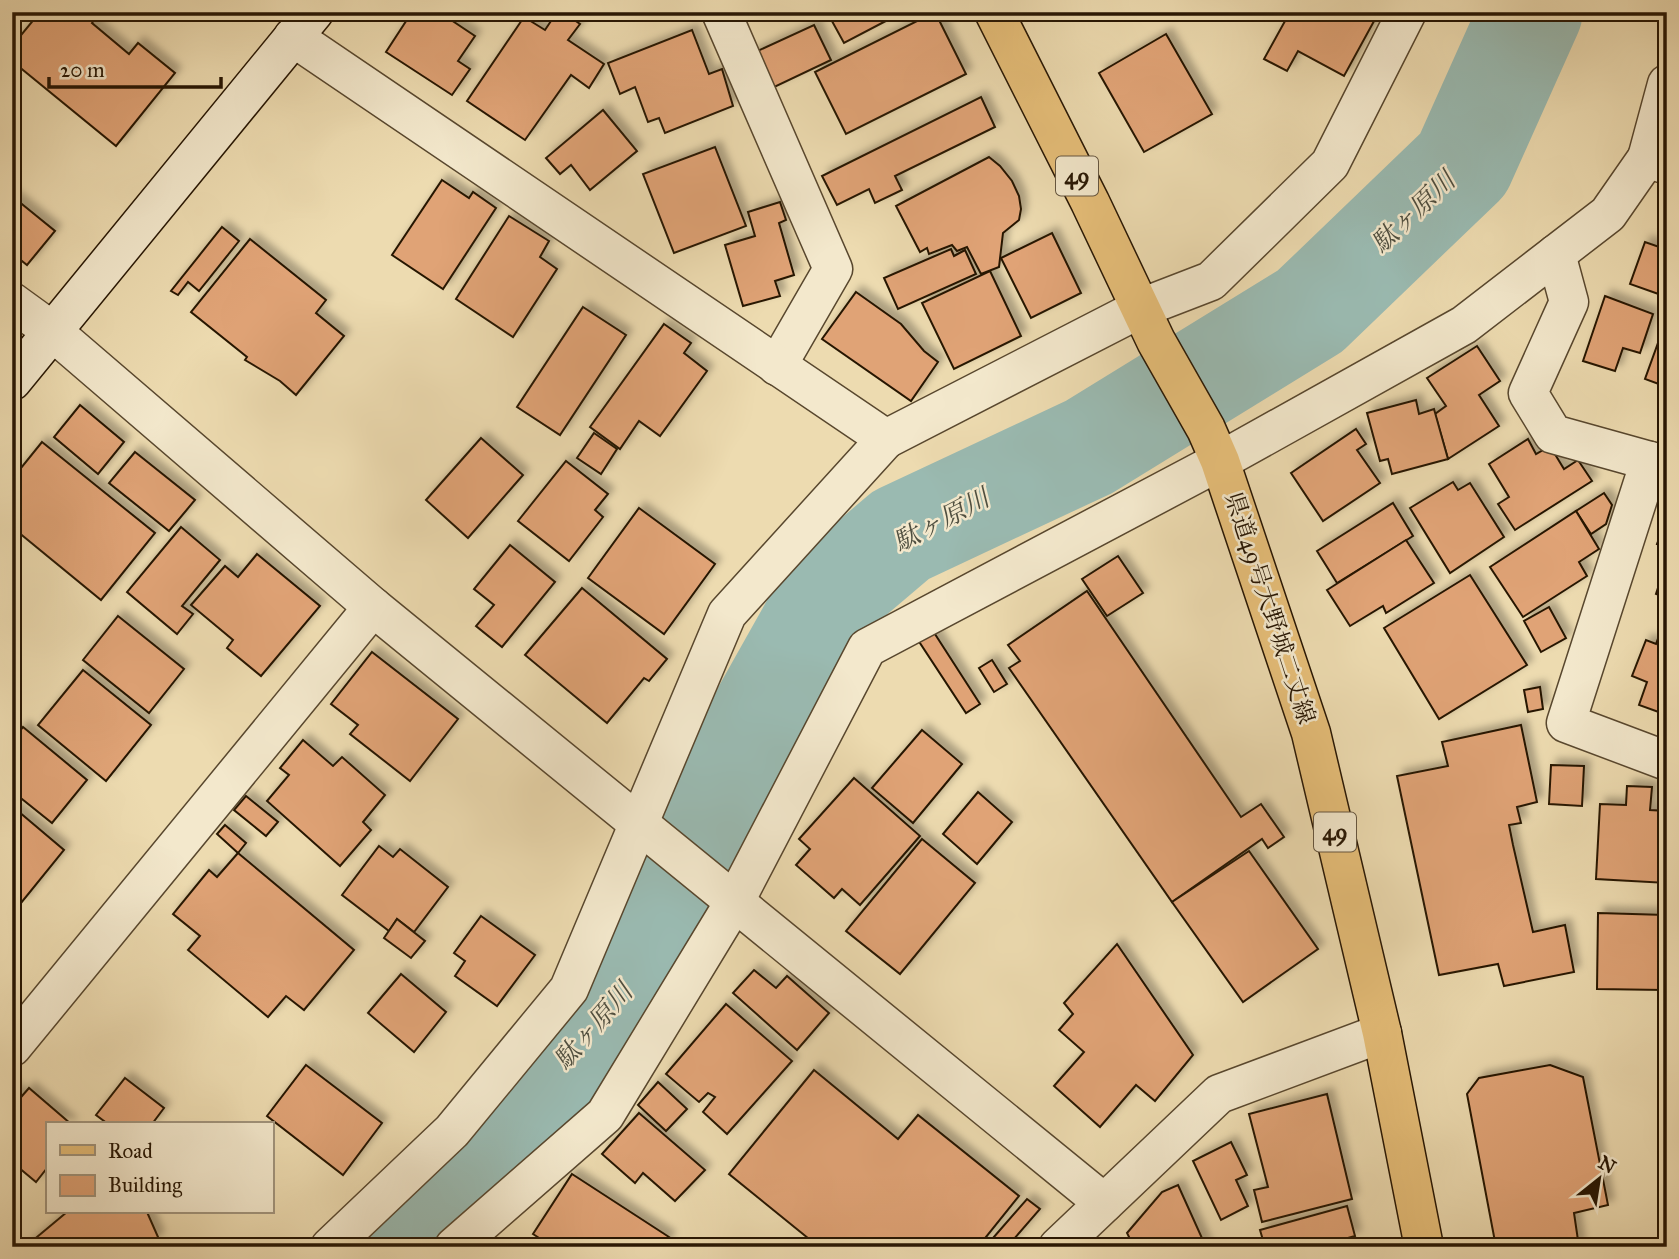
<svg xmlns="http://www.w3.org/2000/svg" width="1679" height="1259" viewBox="0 0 1679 1259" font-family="'IM FELL Great Primer','Noto Serif JP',serif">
<defs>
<filter id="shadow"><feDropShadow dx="6" dy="-6" stdDeviation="3.5" flood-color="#0004"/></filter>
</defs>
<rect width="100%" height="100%" fill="#eddbb0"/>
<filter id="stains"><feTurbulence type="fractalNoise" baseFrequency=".00286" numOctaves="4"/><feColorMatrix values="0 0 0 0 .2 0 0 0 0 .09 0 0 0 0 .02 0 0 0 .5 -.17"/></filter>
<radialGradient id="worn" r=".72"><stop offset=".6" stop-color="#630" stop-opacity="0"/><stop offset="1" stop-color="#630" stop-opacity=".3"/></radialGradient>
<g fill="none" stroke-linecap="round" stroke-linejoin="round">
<path stroke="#9abab1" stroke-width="103" d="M391 1247 625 996 675 911 733 766 828 597 901 535 1089 447 1310 311 1463 164 1531 12"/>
</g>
<g fill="#e0a376" stroke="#271603" stroke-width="2" filter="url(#shadow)">
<path d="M40 12H100L92 23 129 54 138 43 175 73 116 146 12 61V46Z"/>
<path d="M412 12H439L475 36 458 61 470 69 452 95 386 52Z"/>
<path d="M557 12H563L580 24 568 40 604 64 589 88 571 75 525 140 467 101 524 17 545 30Z"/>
<path d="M827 12H903L844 43Z"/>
<path d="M935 12 966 74 846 134 815 72Z"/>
<path d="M1290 12H1379L1344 76 1298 51 1287 71 1264 59Z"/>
<path d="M814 25 831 60 768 90 751 54Z"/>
<path d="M692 30 709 74 722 69 733 106 665 133 659 118 648 122 635 87 620 94 608 63Z"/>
<path d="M1166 34 1212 114 1144 152 1099 73Z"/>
<path d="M981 97 995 127 895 176 902 190 875 203 869 189 837 205 822 176Z"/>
<path d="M603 110 637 151 590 190 571 165 560 174 546 158Z"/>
<path d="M715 147 746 226 674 253 643 174Z"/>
<path d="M989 157 1000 166 1012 181 1019 196 1021 209 1019 220 1003 233 999 267 981 274 967 247 957 251 952 245 929 254 927 248 920 252 896 206Z"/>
<path d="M442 180 469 198 473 192 496 208 443 289 392 255Z"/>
<path d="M12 196 55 231 27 265 12 253Z"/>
<path d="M780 202 786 220 779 223 794 275 775 281 780 296 743 306 725 245 755 236 748 212Z"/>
<path d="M509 216 549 241 540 257 557 269 513 337 456 299Z"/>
<path d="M222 227 239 241 199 291 188 282 178 295 171 291Z"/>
<path d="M1052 233 1081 293 1031 318 1001 258Z"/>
<path d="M1667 234V297L1630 284 1645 242 1662 248Z"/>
<path d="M250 239 326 300 316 313 344 336 296 395 280 381 245 360 247 357 191 312Z"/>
<path d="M951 249 954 256 965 250 976 274 898 309 884 278Z"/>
<path d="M990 271 1021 336 954 369 922 303Z"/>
<path d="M856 292 901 324 924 351 938 362 911 401 822 339Z"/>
<path d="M1605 296 1653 314 1640 353 1623 348 1615 371 1583 361Z"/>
<path d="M583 307 626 335 560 435 517 407Z"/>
<path d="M1667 318V387L1645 379Z"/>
<path d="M664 324 691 343 684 353 707 371 660 436 639 421 620 449 590 427Z"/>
<path d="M1477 346 1500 381 1479 395 1499 426 1448 459 1435 414 1446 406 1427 378Z"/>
<path d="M1416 400 1419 414 1434 409 1448 459 1392 474 1388 459 1380 461 1367 413Z"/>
<path d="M80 405 124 442 98 474 54 437Z"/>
<path d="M1356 429 1366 444 1357 450 1380 483 1323 521 1291 473Z"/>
<path d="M594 433 617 449 601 474 577 458Z"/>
<path d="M481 438 523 475 468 538 426 500Z"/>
<path d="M1528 439 1536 454 1550 446 1564 469 1578 460 1592 481 1515 530 1498 504 1509 497 1489 464Z"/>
<path d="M42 442 155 533 101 600 12 527V479Z"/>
<path d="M135 452 195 500 169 531 109 483Z"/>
<path d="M566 461 608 494 595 510 603 517 569 561 518 521Z"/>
<path d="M1453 482 1458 490 1470 483 1504 537 1450 573 1410 508Z"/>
<path d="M1604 493 1612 505 1606 524 1591 534 1576 511Z"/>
<path d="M1393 503 1413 536 1337 583 1317 551Z"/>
<path d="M639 508 715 564 664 634 588 578Z"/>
<path d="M1576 511 1599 549 1579 562 1587 576 1523 617 1490 567Z"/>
<path d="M1667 517V547L1657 544Z"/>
<path d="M181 527 220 560 182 606 193 614 177 634 127 592Z"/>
<path d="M1406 540 1434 583 1386 613 1383 606 1350 626 1327 590Z"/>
<path d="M510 545 555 582 502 647 476 626 494 605 474 589Z"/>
<path d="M257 554 320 606 261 676 227 648 233 640 191 605 225 566 238 577Z"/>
<path d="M1118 556 1143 593 1107 616 1082 579Z"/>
<path d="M1667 561V598L1656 594Z"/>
<path d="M1470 575 1527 665 1439 719 1384 628Z"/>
<path d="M582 588 667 659 649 681 644 678 607 723 525 655Z"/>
<path d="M1087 591 1241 817 1261 804 1284 837 1268 848 1262 839 1172 902 1009 668 1020 661 1008 645Z"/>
<path d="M1549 607 1566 638 1541 652 1524 621Z"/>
<path d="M118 616 184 669 149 713 83 660Z"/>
<path d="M1664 622 1667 623V715L1639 705 1647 682 1632 676 1646 640 1656 644Z"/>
<path d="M933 631 980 704 966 713 918 640Z"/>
<path d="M372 652 458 719 410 781 350 734 358 725 331 704Z"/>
<path d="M992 660 1007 684 994 692 979 668Z"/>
<path d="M83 670 151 725 106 781 38 725Z"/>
<path d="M1540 687 1543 709 1528 712 1524 690Z"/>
<path d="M1521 725 1537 802 1517 807 1521 823 1509 825 1513 845 1533 932 1565 925 1574 972 1504 986 1498 964 1439 975 1397 776 1448 766 1442 742Z"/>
<path d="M23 727 87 780 52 823 12 791V740Z"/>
<path d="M922 730 962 764 913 823 872 788Z"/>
<path d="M303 740 333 766 342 757 385 795 363 822 371 830 340 866 267 801 289 775 280 768Z"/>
<path d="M1551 765 1584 766 1582 806 1549 804Z"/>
<path d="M854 778 920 836 860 905 842 889 834 898 796 865 810 849 799 839Z"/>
<path d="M1627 786 1652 787 1650 810 1667 811V883L1596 879 1600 804 1626 805Z"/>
<path d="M978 792 1012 822 977 864 943 834Z"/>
<path d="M246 796 278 822 266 836 234 810Z"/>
<path d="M12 806 64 850 21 903 12 895Z"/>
<path d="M225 825 246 843 238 853 217 834Z"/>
<path d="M922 839 975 883 900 974 846 931Z"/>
<path d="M379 846 393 857 400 849 448 887 414 932 397 919 389 931 342 895Z"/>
<path d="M1249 851 1318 949 1243 1002 1172 902Z"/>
<path d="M238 853 354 950 304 1010 286 996 268 1017 188 950 200 936 173 914 209 870 217 877Z"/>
<path d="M1598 913 1666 915 1664 990 1597 989Z"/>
<path d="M481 916 535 955 497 1006 455 976 465 961 454 953Z"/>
<path d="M397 919 425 941 411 958 384 938Z"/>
<path d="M1117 944 1193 1055 1155 1101 1136 1085 1100 1127 1054 1086 1084 1052 1059 1030 1073 1014 1064 1003Z"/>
<path d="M754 970 776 988 787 976 829 1013 797 1050 733 993Z"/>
<path d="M401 974 446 1012 414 1052 368 1013Z"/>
<path d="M726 1004 792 1061 727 1134 703 1112 715 1097 708 1093 699 1102 666 1074Z"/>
<path d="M306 1065 382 1123 343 1175 267 1116Z"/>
<path d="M1550 1065 1583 1077 1608 1205 1574 1213 1579 1247H1496L1467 1094 1479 1078Z"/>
<path d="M814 1070 898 1139 918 1115 1019 1196 978 1247H819L729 1174Z"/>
<path d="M125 1078 164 1108 152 1124H108L96 1115Z"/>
<path d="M658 1082 687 1109 666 1131 638 1105Z"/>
<path d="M13 1088 22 1096 29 1088 71 1124H47V1168L36 1182 12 1162Z"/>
<path d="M1327 1094 1352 1199 1262 1222 1254 1190 1268 1187 1249 1114Z"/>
<path d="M639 1113 705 1170 675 1201 643 1173 635 1183 602 1154Z"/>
<path d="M1231 1142 1247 1175 1236 1180 1248 1206 1221 1220 1193 1161Z"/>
<path d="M572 1174 669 1237 663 1247H553L533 1234Z"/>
<path d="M1178 1185 1206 1247H1134L1127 1233 1162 1192Z"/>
<path d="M1027 1199 1040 1209 1007 1247H1003L993 1238Z"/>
<path d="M1347 1206 1355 1236 1316 1247H1265L1260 1230Z"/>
<path d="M67 1212H147L158 1237 146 1247H25Z"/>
</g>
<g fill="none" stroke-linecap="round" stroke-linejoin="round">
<g stroke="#58472e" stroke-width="41">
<g id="street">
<path d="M721 12 833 269 777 366"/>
<path d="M293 37 886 439 1141 308 1211 281 1330 164 1407 12"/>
<path d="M1667 84 1647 158 1667 165"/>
<path d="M1556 254 1569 302 1528 393 1553 434 1650 461"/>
<path d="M12 302 52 331 373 607"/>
<path d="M1667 467 1650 461 1566 723 1667 761"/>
<path d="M12 1047 373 607 1104 1203"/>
<path d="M330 1247 452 1131 569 989 727 614 886 439"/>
<path d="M454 1247 605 1115 735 901 867 648 1220 461 1464 325 1608 214 1647 158"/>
<path d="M1058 1247 1219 1094 1382 1033"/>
</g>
</g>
<g stroke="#271603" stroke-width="41">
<path id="secondary" d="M12 381 314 12"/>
</g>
<g stroke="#271603" stroke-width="41">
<path id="primary" d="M994 12 1090 202 1156 341 1206 429 1220 461 1311 733 1382 1033 1424 1247"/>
</g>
<use href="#street" stroke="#f3e8cc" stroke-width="38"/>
<use href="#secondary" stroke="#f3e8cc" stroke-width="38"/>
<use href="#primary" stroke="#e6be78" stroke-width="38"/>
</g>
<g text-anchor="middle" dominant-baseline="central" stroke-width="5" stroke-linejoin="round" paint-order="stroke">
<g fill="#f3e8cc" stroke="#64553f" stroke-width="2">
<rect x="1056" y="156.5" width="42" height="39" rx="5"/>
<rect x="1314" y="812.5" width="42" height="39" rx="5"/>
</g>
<g font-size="23" font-weight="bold" fill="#271603">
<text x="1077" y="176">49</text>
<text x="1335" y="832">49</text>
</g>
<g font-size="24" fill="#271603" stroke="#f3e8cc">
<text transform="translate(1270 608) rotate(72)">県道49号大野城二丈線</text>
</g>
<g font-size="26" font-style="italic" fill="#4f4f40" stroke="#f3e8cc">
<text transform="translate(1413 212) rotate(-44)">駄ヶ原川</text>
<text transform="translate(941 520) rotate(-28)">駄ヶ原川</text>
<text transform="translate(593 1026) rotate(-49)">駄ヶ原川</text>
</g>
</g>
<rect width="1679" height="1259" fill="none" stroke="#eddbb0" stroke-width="42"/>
<rect x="14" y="14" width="1651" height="1231" fill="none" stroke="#271603" stroke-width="3.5"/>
<rect x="21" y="21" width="1637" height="1217" fill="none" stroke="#271603" stroke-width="2"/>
<rect x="46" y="1122" width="228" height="91" fill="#f3e8cc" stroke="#a1947c" stroke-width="2"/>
<rect x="60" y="1145" width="35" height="10" fill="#e6be78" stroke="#a1947c" stroke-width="2"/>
<text x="108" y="1158" font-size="21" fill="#271603">Road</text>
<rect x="60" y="1175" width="35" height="21" fill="#e0a376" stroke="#a1947c" stroke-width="2"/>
<text x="108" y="1192" font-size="21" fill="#271603">Building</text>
<g transform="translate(1599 1179) rotate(30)" stroke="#f3e8cc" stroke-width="5" paint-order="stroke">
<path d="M0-5L12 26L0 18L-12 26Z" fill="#271603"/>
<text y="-10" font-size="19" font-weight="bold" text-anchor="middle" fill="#271603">N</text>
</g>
<path d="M49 77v10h172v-10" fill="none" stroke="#271603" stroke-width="3.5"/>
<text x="60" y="77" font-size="21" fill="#271603" stroke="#f3e8cc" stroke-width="5" paint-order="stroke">20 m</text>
<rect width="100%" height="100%" filter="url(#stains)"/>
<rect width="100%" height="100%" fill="url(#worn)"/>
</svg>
